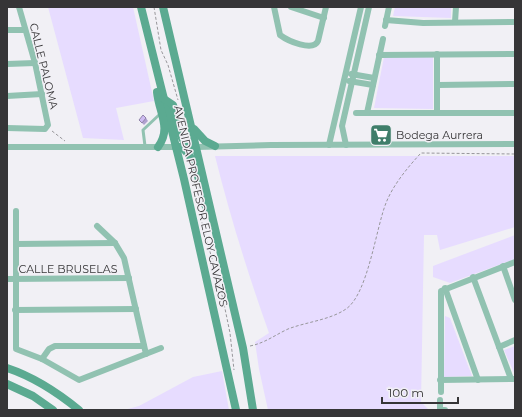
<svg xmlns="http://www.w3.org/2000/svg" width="522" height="417" viewBox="0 0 522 417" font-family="Montserrat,sans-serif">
<rect width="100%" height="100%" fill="#f1f0f5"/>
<g fill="#e7dcff">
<path d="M48 7H133L154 101 116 108 124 140 83 138Z"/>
<path d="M395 7H451V18L393 16Z"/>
<path d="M384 57H433V109L374 108Z"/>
<path d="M215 156H515V227L440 250 437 235H424L421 402 429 410H268L259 369 255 342 269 333C248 274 230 216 215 156Z"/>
<path d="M515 235V259L450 283 433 277V266Z"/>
<path d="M445 316 450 318 472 376 444 377Z"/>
<path d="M515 346V375L504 350Z"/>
<path d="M222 371 229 410H124L139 406 193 377Z"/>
</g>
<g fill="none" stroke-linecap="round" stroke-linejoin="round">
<g stroke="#98979b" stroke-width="1" stroke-dasharray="3 2" stroke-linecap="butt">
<path d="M154 7 161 50 168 65 178 100"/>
<path d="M52 131 65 141"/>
<path d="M198 208 223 299 230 333 234 370"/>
<path d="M250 346C265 343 275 335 288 329 306 322 330 320 346 309 368 294 376 228 386 203 393 185 408 167 421 153L515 154"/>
</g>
<path stroke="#91c2b1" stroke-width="3" d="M145 146 143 130 160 114"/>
<g stroke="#91c2b1" stroke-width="6">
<path d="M274 7 280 35C288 41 313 52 318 41L326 7"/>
<path d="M291 7 324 18"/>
<path d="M386 20 423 23 515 22"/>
<path d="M455 22 456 7"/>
<path d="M385 26 389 7"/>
<path d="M7 30H25"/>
<path d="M379 55 515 54"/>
<path d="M7 64 35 63"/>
<path d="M351 74 374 78"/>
<path d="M349 81 373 85"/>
<path d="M438 85 515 84"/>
<path d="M7 96 42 94"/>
<path d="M437 112V54"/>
<path d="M356 113H515"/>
<path d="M367 113 383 39"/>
<path d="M7 128 45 129 48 125 35 63 19 7"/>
<path d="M329 145 361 7"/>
<path d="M346 145 342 126 369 7"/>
<path d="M7 147H176"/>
<path d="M197 147 271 145 515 144"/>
<path d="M16 211V349L42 359 79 380 161 348"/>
<path d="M97 226 115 243 124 258 146 354"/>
<path d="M16 244 115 243"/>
<path d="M503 266 515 300"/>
<path d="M473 277 511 379"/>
<path d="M7 279 129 278"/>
<path d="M445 288 478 380"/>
<path d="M15 310 136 309"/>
<path d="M499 347 515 340"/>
<path d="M42 359 49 349 55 346H144"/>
<path d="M440 380 515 379"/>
<path d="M441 392V291L515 262"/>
<path d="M440 400V410H445"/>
</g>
<g stroke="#5baa91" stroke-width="8">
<path d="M141 7 184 179 236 410"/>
<path d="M163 7 243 348 253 410"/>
<path d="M157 92C159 113 172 128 158 147"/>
<path d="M164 99 173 105C177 118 177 142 192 147"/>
<path d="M194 129 205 141 215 146"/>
<path d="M176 147H181C198 159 199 184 204 203L207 208"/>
<path d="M7 368C34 377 57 392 79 410"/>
<path d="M7 384 33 396 53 410"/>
</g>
</g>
<path fill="#b1a2d0" d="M146 118 148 121 144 125 139 120Z"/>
<path fill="#cebcf2" stroke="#9084a9" d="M143 115 146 118 142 123 139 120Z"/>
<defs>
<g id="supermarket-square" transform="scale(1.15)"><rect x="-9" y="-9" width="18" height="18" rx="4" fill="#3f7e6a" stroke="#f1f0f5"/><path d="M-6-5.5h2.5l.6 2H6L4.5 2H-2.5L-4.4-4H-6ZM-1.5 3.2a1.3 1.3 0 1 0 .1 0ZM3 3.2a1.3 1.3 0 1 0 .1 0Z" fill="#fff"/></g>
</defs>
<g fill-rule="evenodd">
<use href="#supermarket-square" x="381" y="135"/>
</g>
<g text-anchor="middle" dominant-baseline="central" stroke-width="3" stroke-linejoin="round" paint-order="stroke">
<g font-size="11" fill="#363537" stroke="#f1f0f5">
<text transform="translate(44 66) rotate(76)">CALLE PALOMA</text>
<text transform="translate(201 206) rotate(77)">AVENIDA PROFESOR ELOY CAVAZOS</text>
<text x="68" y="269">CALLE BRUSELAS</text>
</g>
<g font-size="11" fill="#363537" stroke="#f1f0f5" text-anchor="start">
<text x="396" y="135">Bodega Aurrera</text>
</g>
</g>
<rect width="522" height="417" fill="none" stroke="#363537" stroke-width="16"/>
<path d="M382 397v6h76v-6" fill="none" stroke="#363537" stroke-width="2"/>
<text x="388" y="397" font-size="12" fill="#363537" stroke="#f1f0f5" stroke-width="3" paint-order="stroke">100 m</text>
</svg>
